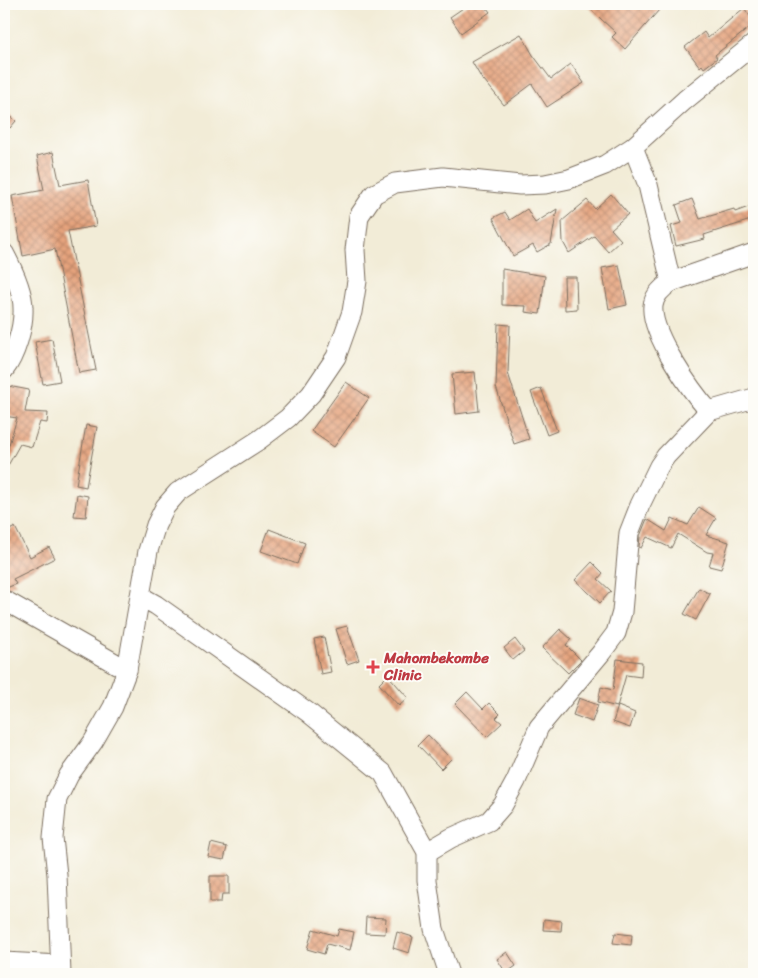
<svg xmlns="http://www.w3.org/2000/svg" width="758" height="978" viewBox="0 0 758 978" font-family="Sriracha,sans-serif">
<defs>
<pattern id="building-cross-hatch" width="8" height="8" patternUnits="userSpaceOnUse" patternTransform="scale(1.25)"><rect width="8" height="8" fill="#e5a37d"/><path d="M0 0l8 8M0 8l8-8" fill="none" stroke="#bb8566"/></pattern>
</defs>
<rect width="100%" height="100%" fill="#fdfcf7"/>
<filter id="ink" filterUnits="userSpaceOnUse"><feTurbulence type="fractalNoise" baseFrequency=".02" numOctaves="2"/><feDisplacementMap in="SourceGraphic" scale="10" xChannelSelector="R" yChannelSelector="G"/><feConvolveMatrix kernelMatrix="1 2 1 2 8 2 1 2 1" color-interpolation-filters="sRGB"/></filter>
<filter id="wash" filterUnits="userSpaceOnUse"><feTurbulence type="fractalNoise" baseFrequency=".0096" numOctaves="4" result="noise"/><feDisplacementMap in="SourceGraphic" scale="20" xChannelSelector="R" yChannelSelector="G"/><feGaussianBlur stdDeviation="1.12" result="paint"/><feColorMatrix in="noise" values="0 0 0 0 0 0 0 0 0 0 0 0 0 0 0 0 0 1.4 0 .05"/><feComposite in="paint" operator="in"/></filter>
<g filter="url(#wash)">
<rect width="100%" height="100%" fill="#f2ecd7"/>
<g id="blocks">
<g fill="url(#building-cross-hatch)">
<path d="M469 4H484L490 12 461 33 450 17Z"/>
<path d="M585 4H651L659 10 625 49 612 37 616 33Z"/>
<path d="M744 8 754 21V24L715 55 717 58 704 68 702 65 700 67 685 47 704 32 708 38Z"/>
<path d="M521 34 533 55 551 79 571 64 584 83 547 107 532 84 504 105 484 80 483 81 472 62Z"/>
<path d="M4 110 16 121 10 128 4 123Z"/>
<path d="M53 152 60 185 88 180 96 226 68 231 96 370 79 373 55 249 23 256 12 196 44 190 37 156Z"/>
<path d="M611 194 628 214 611 229 621 240 608 252 594 236 569 253 563 242 562 221 587 200 595 209Z"/>
<path d="M692 199 700 219 734 209 735 212 754 205V219L704 235 705 239 676 246 671 226 682 223 676 205Z"/>
<path d="M527 209 535 223 557 209 551 244 537 252 533 245 513 256 493 218 505 212 510 220Z"/>
<path d="M619 265 627 305 609 309 602 268Z"/>
<path d="M502 269 545 276 540 314 525 312 526 306 502 305Z"/>
<path d="M564 277H576L577 309 565 310Z"/>
<path d="M498 324 510 325 508 373 529 439 514 444 496 387Z"/>
<path d="M52 339 60 381 43 384 35 342Z"/>
<path d="M475 372 479 411 456 414 452 374Z"/>
<path d="M346 382 369 398 334 447 311 431Z"/>
<path d="M8 386 29 390 25 412 48 413 47 423 40 422 32 447 20 444 6 469 4 468V461L17 418 4 416Z"/>
<path d="M541 388 557 431 547 435 531 392Z"/>
<path d="M86 425 97 427 86 487 76 485Z"/>
<path d="M77 494 88 496 86 517 74 516Z"/>
<path d="M699 507 716 518 706 535 729 542 721 569 709 566 713 553 707 552 678 534 671 548 647 537 641 548 639 547 640 536 647 519 666 531 672 518 688 525Z"/>
<path d="M15 527 30 557 49 547 55 558 13 579 16 584 4 589V533Z"/>
<path d="M269 529 305 543 297 564 261 551Z"/>
<path d="M592 562 603 573 598 579 611 591 600 603 575 580Z"/>
<path d="M699 588 710 594 696 620 684 614Z"/>
<path d="M347 626 359 660 347 664 336 629Z"/>
<path d="M560 629 571 639 566 645 581 660 568 673 542 648Z"/>
<path d="M324 637 331 672 321 674 314 639Z"/>
<path d="M515 639 524 651 513 660 504 648Z"/>
<path d="M617 659 642 662 641 677 626 675 617 707 598 702 601 687 613 690Z"/>
<path d="M388 675 408 698 399 706 379 684Z"/>
<path d="M467 692 483 709 489 703 500 714 496 718 502 723 487 737 455 704Z"/>
<path d="M579 698 598 705 592 722 573 715Z"/>
<path d="M618 706 635 713 630 728 613 722Z"/>
<path d="M428 735 451 759 441 769 418 745Z"/>
<path d="M211 843 227 847 224 860 208 857Z"/>
<path d="M210 876H229V894H222L221 902H210Z"/>
<path d="M366 917 386 918 385 934 365 933Z"/>
<path d="M544 919 562 921 561 931 543 930Z"/>
<path d="M313 929 337 936 339 929 354 932 350 950 327 944 324 954 307 949Z"/>
<path d="M397 932 413 937 409 953 393 948Z"/>
<path d="M615 933 632 935 631 945 613 943Z"/>
<path d="M507 952 516 966 506 973 497 959Z"/>
</g>
</g>
</g>
<g filter="url(#ink)">
<use href="#blocks" fill-opacity="0" stroke="#7b6e5f" stroke-width="1"/>
<g fill="none" stroke-linecap="round" stroke-linejoin="round">
<g stroke="#7b6e5f" stroke-width="21">
<g id="minor">
<path d="M633 147 648 185 671 282C662 288 654 295 653 306 650 333 692 392 709 411"/>
<path d="M4 253C12 268 23 292 23 308 24 327 15 356 4 370"/>
<path d="M671 282 754 253"/>
<path d="M140 596 148 551 156 525 165 507 178 492 259 440 288 418 311 394 336 357 352 312 357 281 355 250 359 216 374 194 395 183 443 177 520 185 545 184 569 179 605 165 633 147 685 100 754 44"/>
<path d="M4 600 127 670"/>
<path d="M427 852 451 838 489 821 503 805 516 781 539 727 601 653 616 633 622 612 629 533 640 505 659 466 666 456 709 411 754 398"/>
<path d="M4 962 60 965"/>
<path d="M61 974 57 875 53 838 57 799 69 775 93 742 113 707 127 670 140 596 156 605 309 713 383 773 427 852V880L434 929 449 974"/>
</g>
</g>
<use href="#minor" stroke="#fff" stroke-width="19"/>
</g>
</g>
<path fill="#e0444e" stroke="#fdfcf7" stroke-width="2" d="M370.5 659.5h5v5h5v5h-5v5h-5v-5h-5v-5h5z"/>
<g text-anchor="middle" dominant-baseline="central" stroke-width="4" stroke-linejoin="round" paint-order="stroke">
<g font-size="15" font-weight="bold" fill="#be3a42" stroke="#fdfcf7" text-anchor="start">
<text x="384" y="658">Mahombekombe<tspan x="384" dy="17">Clinic</tspan></text>
</g>
</g>
<rect width="758" height="978" fill="none" stroke="#fdfcf7" stroke-width="20"/>
</svg>
